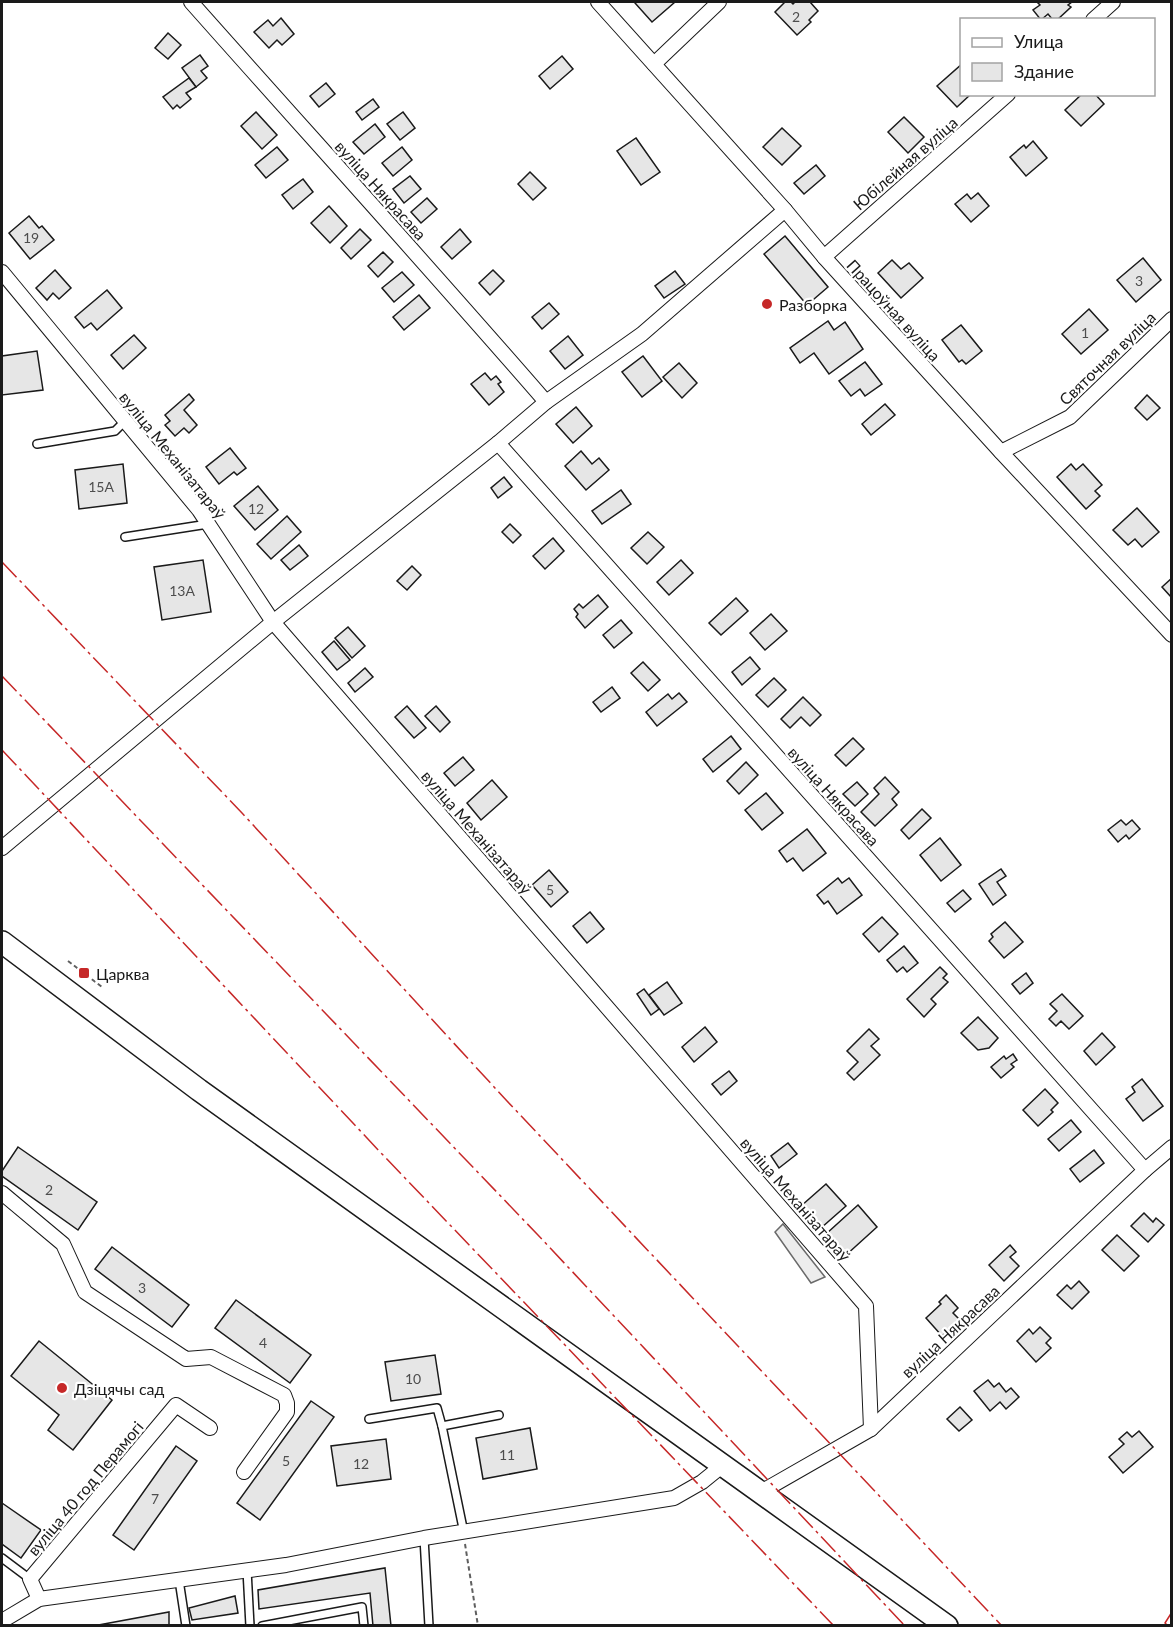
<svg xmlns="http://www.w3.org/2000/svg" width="1173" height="1627" viewBox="0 0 1173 1627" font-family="Lato,sans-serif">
<rect width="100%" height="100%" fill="#fff"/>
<path fill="#ededed" stroke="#6a6a6a" stroke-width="1.5" d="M783 1224 825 1277 811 1283 775 1232Z"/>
<g fill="#e6e6e6" stroke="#1a1a1a" stroke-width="1.5">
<path d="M637 2H675L652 22 635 3Z"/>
<path d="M785 2H791L793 4 795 2H810L818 11 809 20 811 22 797 35 775 12Z"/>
<path d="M1037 2H1072L1068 5 1071 7 1057 20H1053L1048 14 1041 20 1033 10 1040 5Z"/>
<path d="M281 18 294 34 282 45 277 40 269 48 254 32 268 20 273 26Z"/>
<path d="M168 33 181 45 168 59 155 48Z"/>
<path d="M200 55 208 66 201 71 207 78 196 87 182 68Z"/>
<path d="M562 56 573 69 550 89 539 76Z"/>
<path d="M962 64V94H971L957 107 937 86Z"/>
<path d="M189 78 196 87 186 93 191 99 180 108 177 105 173 109 163 97Z"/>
<path d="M326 83 335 94 319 107 310 96Z"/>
<path d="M1082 94H1095L1104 104 1081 126 1065 110Z"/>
<path d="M373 99 379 107 362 120 356 112Z"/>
<path d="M256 112 277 135 262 149 241 126Z"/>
<path d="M403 112 415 128 400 140 387 124Z"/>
<path d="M904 117 924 137 908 153 888 132Z"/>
<path d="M375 124 385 137 364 154 353 142Z"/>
<path d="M782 128 801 146 782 165 763 147Z"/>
<path d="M636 138 660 172 641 185 617 151Z"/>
<path d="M1033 141 1047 158 1026 176 1010 157 1024 145 1026 148Z"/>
<path d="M277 147 288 160 266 178 255 165Z"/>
<path d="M402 147 412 160 393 176 382 163Z"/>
<path d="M816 165 825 176 804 194 794 183Z"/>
<path d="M530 172 546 188 533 200 518 184Z"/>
<path d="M410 176 421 189 404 203 393 189Z"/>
<path d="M303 179 313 192 293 209 282 195Z"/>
<path d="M978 193 989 206 971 222 955 204 967 194 971 199Z"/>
<path d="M427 198 437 209 421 223 411 212Z"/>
<path d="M329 206 347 226 330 243 311 223Z"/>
<path d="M29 216 39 228 42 226 54 240 30 259 9 233Z"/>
<path d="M360 229 371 240 351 259 341 248Z"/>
<path d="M460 229 471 242 452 259 441 247Z"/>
<path d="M785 236 828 287 807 305 764 254Z"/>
<path d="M383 252 393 262 378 277 368 266Z"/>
<path d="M1143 258 1161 280 1136 302 1117 280Z"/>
<path d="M892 260 901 269 909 263 923 278 901 298 878 273Z"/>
<path d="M55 270 71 288 59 299 53 293 47 300 36 288Z"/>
<path d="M493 270 504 281 490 295 479 283Z"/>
<path d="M675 271 685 284 664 298 655 286Z"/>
<path d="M402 272 414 285 394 302 382 288Z"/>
<path d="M107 290 122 308 97 330 91 323 84 328 75 317Z"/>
<path d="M419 295 430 308 404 330 393 317Z"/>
<path d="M549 303 559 314 542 329 532 317Z"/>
<path d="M1089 309 1108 330 1081 354 1062 334Z"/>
<path d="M828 321 834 330 845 322 863 349 829 374 814 353 800 363 790 348Z"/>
<path d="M961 325 982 351 966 364 962 360 959 362 942 340Z"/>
<path d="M134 335 146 348 123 369 111 355Z"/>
<path d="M568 336 583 355 565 369 550 351Z"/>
<path d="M37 351 43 390 2 395V356Z"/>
<path d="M643 356 662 381 642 397 622 372Z"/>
<path d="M865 362 882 384 865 396 860 389 851 396 839 381Z"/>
<path d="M679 363 697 383 682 398 663 377Z"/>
<path d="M485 373 491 380 496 376 501 382 498 384 504 392 489 405 471 384Z"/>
<path d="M189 394 194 400 184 410 197 425 189 433 184 428 175 436 165 425 170 421 165 415Z"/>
<path d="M1147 395 1160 408 1147 420 1135 408Z"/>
<path d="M885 404 895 415 871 435 862 424Z"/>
<path d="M576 407 592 426 573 443 556 424Z"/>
<path d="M230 448 246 468 237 475 234 472 219 484 206 467Z"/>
<path d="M581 451 592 464 599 458 609 470 586 490 565 466Z"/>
<path d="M123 464 127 503 79 509 75 470Z"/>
<path d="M1071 464 1076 470 1083 464 1102 485 1095 491 1100 496 1086 509 1057 477Z"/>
<path d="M504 477 512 487 498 498 491 488Z"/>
<path d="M258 486 278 510 255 530 234 506Z"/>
<path d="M621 490 631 504 602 524 592 511Z"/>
<path d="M1137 508 1159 532 1142 547 1135 539 1128 545 1113 530Z"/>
<path d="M287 516 301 532 271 559 257 544Z"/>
<path d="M510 524 521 535 513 543 502 532Z"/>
<path d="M648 532 664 547 647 564 631 548Z"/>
<path d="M553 538 564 551 545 569 533 556Z"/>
<path d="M299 545 308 556 290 570 281 560Z"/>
<path d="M203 560 211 612 162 620 154 567Z"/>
<path d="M681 560 693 573 669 595 657 582Z"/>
<path d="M412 566 421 575 407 590 397 581Z"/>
<path d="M1172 578V598L1162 587Z"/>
<path d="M598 595 608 607 585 628 576 617 578 614 574 609 579 604 583 608Z"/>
<path d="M736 598 748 611 721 635 709 623Z"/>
<path d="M771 614 787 631 765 650 750 633Z"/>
<path d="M621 620 632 633 614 648 603 635Z"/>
<path d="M348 627 365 646 352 658 335 638Z"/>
<path d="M334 641 350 660 337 670 322 652Z"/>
<path d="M750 657 760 669 742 685 732 672Z"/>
<path d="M643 662 660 680 648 691 631 673Z"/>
<path d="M365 668 373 677 355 692 348 683Z"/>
<path d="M774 678 786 690 768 707 756 695Z"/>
<path d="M612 687 620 698 601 712 593 702Z"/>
<path d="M679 693 687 702 657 726 646 712 668 694 672 699Z"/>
<path d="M803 697 821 715 810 726 801 717 790 728 781 719Z"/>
<path d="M407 706 426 728 414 738 395 717Z"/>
<path d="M436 706 450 722 440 732 425 716Z"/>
<path d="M731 736 741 749 713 772 703 759Z"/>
<path d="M853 738 864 749 846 766 835 755Z"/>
<path d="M463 757 474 770 455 786 444 773Z"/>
<path d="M746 762 758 775 739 794 727 781Z"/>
<path d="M885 777 899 792 892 799 897 805 875 826 861 812 879 794 874 788Z"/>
<path d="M492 780 507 797 481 820 467 803Z"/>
<path d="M857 782 868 794 855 806 843 794Z"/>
<path d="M766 793 783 813 762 830 745 810Z"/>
<path d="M922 809 931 818 909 839 901 830Z"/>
<path d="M1121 820 1126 825 1132 820 1140 829 1129 839 1126 835 1118 842 1108 830Z"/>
<path d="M807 829 826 853 803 871 793 858 787 862 779 851Z"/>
<path d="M940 838 961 865 941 881 920 855Z"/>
<path d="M1001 869 1006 876 997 882 1006 895 993 905 979 884Z"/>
<path d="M549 870 568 892 551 907 532 885Z"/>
<path d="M838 878 842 883 849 878 862 895 837 914 828 901 824 904 817 895Z"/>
<path d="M963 890 971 899 955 912 947 903Z"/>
<path d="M590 912 604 929 587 943 573 926Z"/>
<path d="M882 917 898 934 879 952 863 934Z"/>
<path d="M1005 922 1023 942 1004 958 989 941 993 937 991 934Z"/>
<path d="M904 946 918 963 907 972 903 967 897 972 887 960Z"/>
<path d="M940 967 947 974 943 978 948 982 931 999 936 1004 924 1017 907 999Z"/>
<path d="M1026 973 1033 983 1020 994 1012 984Z"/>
<path d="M667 982 682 1003 664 1015 649 995Z"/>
<path d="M644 989 659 1009 651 1015 637 994Z"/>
<path d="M1062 994 1083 1016 1069 1029 1061 1021 1056 1026 1049 1019 1057 1011 1050 1004Z"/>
<path d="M978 1017 998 1038 989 1048 978 1050 961 1033Z"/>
<path d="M705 1027 717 1042 694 1062 682 1047Z"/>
<path d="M869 1029 879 1039 871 1046 880 1055 854 1080 847 1073 858 1062 847 1051Z"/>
<path d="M1102 1033 1115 1047 1096 1065 1084 1051Z"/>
<path d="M1013 1054 1017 1060 1011 1064 1014 1067 1001 1078 991 1067 1004 1056 1006 1059Z"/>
<path d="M729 1071 737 1081 721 1095 712 1084Z"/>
<path d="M1142 1079 1163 1106 1143 1121 1126 1099 1135 1092 1132 1087Z"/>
<path d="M1045 1089 1058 1103 1051 1110 1053 1112 1038 1126 1023 1110Z"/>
<path d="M1071 1120 1081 1132 1059 1151 1048 1139Z"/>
<path d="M788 1143 797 1154 779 1168 771 1156Z"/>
<path d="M18 1147 97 1202 78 1230 2 1176V1171Z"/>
<path d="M1094 1150 1104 1163 1080 1182 1070 1169Z"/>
<path d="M826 1184 846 1206 821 1228 801 1206Z"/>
<path d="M858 1205 877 1227 845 1256 826 1234Z"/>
<path d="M1144 1213 1153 1222 1156 1218 1164 1225 1148 1242 1131 1226Z"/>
<path d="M1117 1235 1139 1256 1124 1271 1102 1250Z"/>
<path d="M1010 1245 1016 1252 1010 1257 1019 1266 1004 1281 989 1265Z"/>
<path d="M112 1247 189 1305 172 1327 95 1269Z"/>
<path d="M1079 1281 1089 1292 1072 1309 1057 1295 1067 1285 1071 1289Z"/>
<path d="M946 1295 958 1308 953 1313 960 1320 942 1336 926 1318 941 1304 939 1302Z"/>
<path d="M236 1300 311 1355 290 1383 215 1328Z"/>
<path d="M1040 1327 1051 1338 1046 1343 1051 1348 1036 1362 1017 1341 1029 1329 1033 1334Z"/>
<path d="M39 1341 112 1400 73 1450 48 1430 59 1415 11 1376Z"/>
<path d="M435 1355 441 1394 391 1401 385 1362Z"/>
<path d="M988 1380 994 1387 999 1383 1006 1392 1011 1388 1019 1397 1006 1409 1000 1402 990 1411 974 1391Z"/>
<path d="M311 1401 334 1417 260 1520 237 1503Z"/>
<path d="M960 1407 972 1420 959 1431 947 1419Z"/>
<path d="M530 1428 537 1469 483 1479 476 1438Z"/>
<path d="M1139 1431 1153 1447 1123 1473 1109 1457 1124 1444 1119 1439 1127 1432 1132 1437Z"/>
<path d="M386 1439 391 1479 337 1486 331 1446Z"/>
<path d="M176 1446 197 1461 134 1550 113 1535Z"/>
<path d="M2 1503 41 1530 21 1558 2 1544Z"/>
<path d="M385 1568 391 1626H373L370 1593 259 1609 258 1590Z"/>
<path d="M235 1596 238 1613 192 1620 189 1608Z"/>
<path d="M169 1612V1626H93Z"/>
</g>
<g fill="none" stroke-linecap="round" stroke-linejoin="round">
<g stroke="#1a1a1a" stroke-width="10">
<g id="service">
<path d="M37 444 115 431 125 421"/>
<path d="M125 537 208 524"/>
<path d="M369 1419 437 1408 442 1426"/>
<path d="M464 1533 442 1426 499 1415"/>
<path d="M424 1538 429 1626"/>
<path d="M2 1558 30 1579"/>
<path d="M247 1570 250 1626"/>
<path d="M179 1580 186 1626"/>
<path d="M262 1626 362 1607 364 1626"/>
</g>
</g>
<g stroke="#1a1a1a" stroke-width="16">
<g id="minor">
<path d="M191 2C309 135 429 267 546 402"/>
<path d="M598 2 785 210 824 257 1001 452 1172 635"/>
<path d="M1093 20 1113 2"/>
<path d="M654 64 719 2"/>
<path d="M824 257 1008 94"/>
<path d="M2 272 199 510 273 622 866 1306 871 1429"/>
<path d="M498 443 1145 1170"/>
<path d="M1001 452 1070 417 1172 319"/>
<path d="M2 848 273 622 498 443 546 402 642 334 785 210"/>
<path d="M2 1193 63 1244 85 1292 186 1359 211 1357 284 1395 287 1403V1412L244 1472"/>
<path d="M761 1492 871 1429 1145 1170 1172 1147"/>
<path d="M39 1599 30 1579 176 1405 210 1428"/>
<path d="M2 1621 39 1599 286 1565 424 1538 674 1498 702 1482 723 1465"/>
</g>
</g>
<g stroke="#1a1a1a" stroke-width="24">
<path id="primary" d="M2 942 199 1090 947 1626"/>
</g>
<g stroke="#5f5f5f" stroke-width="2" stroke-dasharray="4.5 3" stroke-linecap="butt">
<path d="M68 961 102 987"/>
<path d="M465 1544 478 1626"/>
</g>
<use href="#service" stroke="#fff" stroke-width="7"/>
<use href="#minor" stroke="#fff" stroke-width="14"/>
<use href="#primary" stroke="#fff" stroke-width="21"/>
<g stroke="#c62828" stroke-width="1.5" stroke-dasharray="21 4.5 3 4.5" stroke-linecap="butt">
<path d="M2 562 242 813 507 1101 1002 1626"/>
<path d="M2 676 537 1234 905 1626"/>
<path d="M2 750 382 1154 834 1626"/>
<path d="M1168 1626 1165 1623 1172 1612"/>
</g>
</g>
<g fill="#c62828" stroke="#fff" stroke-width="2">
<circle cx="767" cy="304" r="6"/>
<rect x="78" y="967" width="12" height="12" rx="3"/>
<circle cx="62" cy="1388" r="6"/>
</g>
<g text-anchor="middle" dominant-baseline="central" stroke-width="4.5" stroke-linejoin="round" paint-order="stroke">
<g font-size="14" fill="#4d4d4d">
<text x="796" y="16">2</text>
<text x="31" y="237">19</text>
<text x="1139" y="280">3</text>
<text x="1085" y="332">1</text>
<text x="101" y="486">15А</text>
<text x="256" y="508">12</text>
<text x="182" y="590">13А</text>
<text x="550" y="889">5</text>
<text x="49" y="1189">2</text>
<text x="142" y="1287">3</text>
<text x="263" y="1342">4</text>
<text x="413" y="1378">10</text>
<text x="507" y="1454">11</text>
<text x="286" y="1460">5</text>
<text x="361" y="1463">12</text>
<text x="155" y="1498">7</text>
</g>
<g font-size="16" fill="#1a1a1a" stroke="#fff">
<text transform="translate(905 163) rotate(-41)">Юбілейная вуліца</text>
<text transform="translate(381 190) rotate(48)">вуліца Някрасава</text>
<text transform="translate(894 310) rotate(48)">Працоўная вуліца</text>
<text transform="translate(1107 358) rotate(-44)">Святочная вуліца</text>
<text transform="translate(173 455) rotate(51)">вуліца Механізатараў</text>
<text transform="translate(834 796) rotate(48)">вуліца Някрасава</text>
<text transform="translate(477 832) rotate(49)">вуліца Механізатараў</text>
<text transform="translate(796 1199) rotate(49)">вуліца Механізатараў</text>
<text transform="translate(950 1331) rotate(-43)">вуліца Някрасава</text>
<text transform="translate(85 1488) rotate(-50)">вуліца 40 год Перамогі</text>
</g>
<g font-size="16" fill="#1a1a1a" stroke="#fff" text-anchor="start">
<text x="779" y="304">Разборка</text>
<text x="96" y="973">Царква</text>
<text x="74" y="1388">Дзіцячы сад</text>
</g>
</g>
<rect width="1173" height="1627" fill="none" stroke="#1a1a1a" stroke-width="6"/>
<rect x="960" y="18" width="195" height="78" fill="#ffffff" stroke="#a3a3a3" stroke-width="1.5"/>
<rect x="972" y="38" width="30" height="9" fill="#ffffff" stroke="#a3a3a3" stroke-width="1.5"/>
<text x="1014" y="48" font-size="18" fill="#1a1a1a">Улица</text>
<rect x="972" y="63" width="30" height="18" fill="#e6e6e6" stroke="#a3a3a3" stroke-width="1.5"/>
<text x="1014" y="78" font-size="18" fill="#1a1a1a">Здание</text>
</svg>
